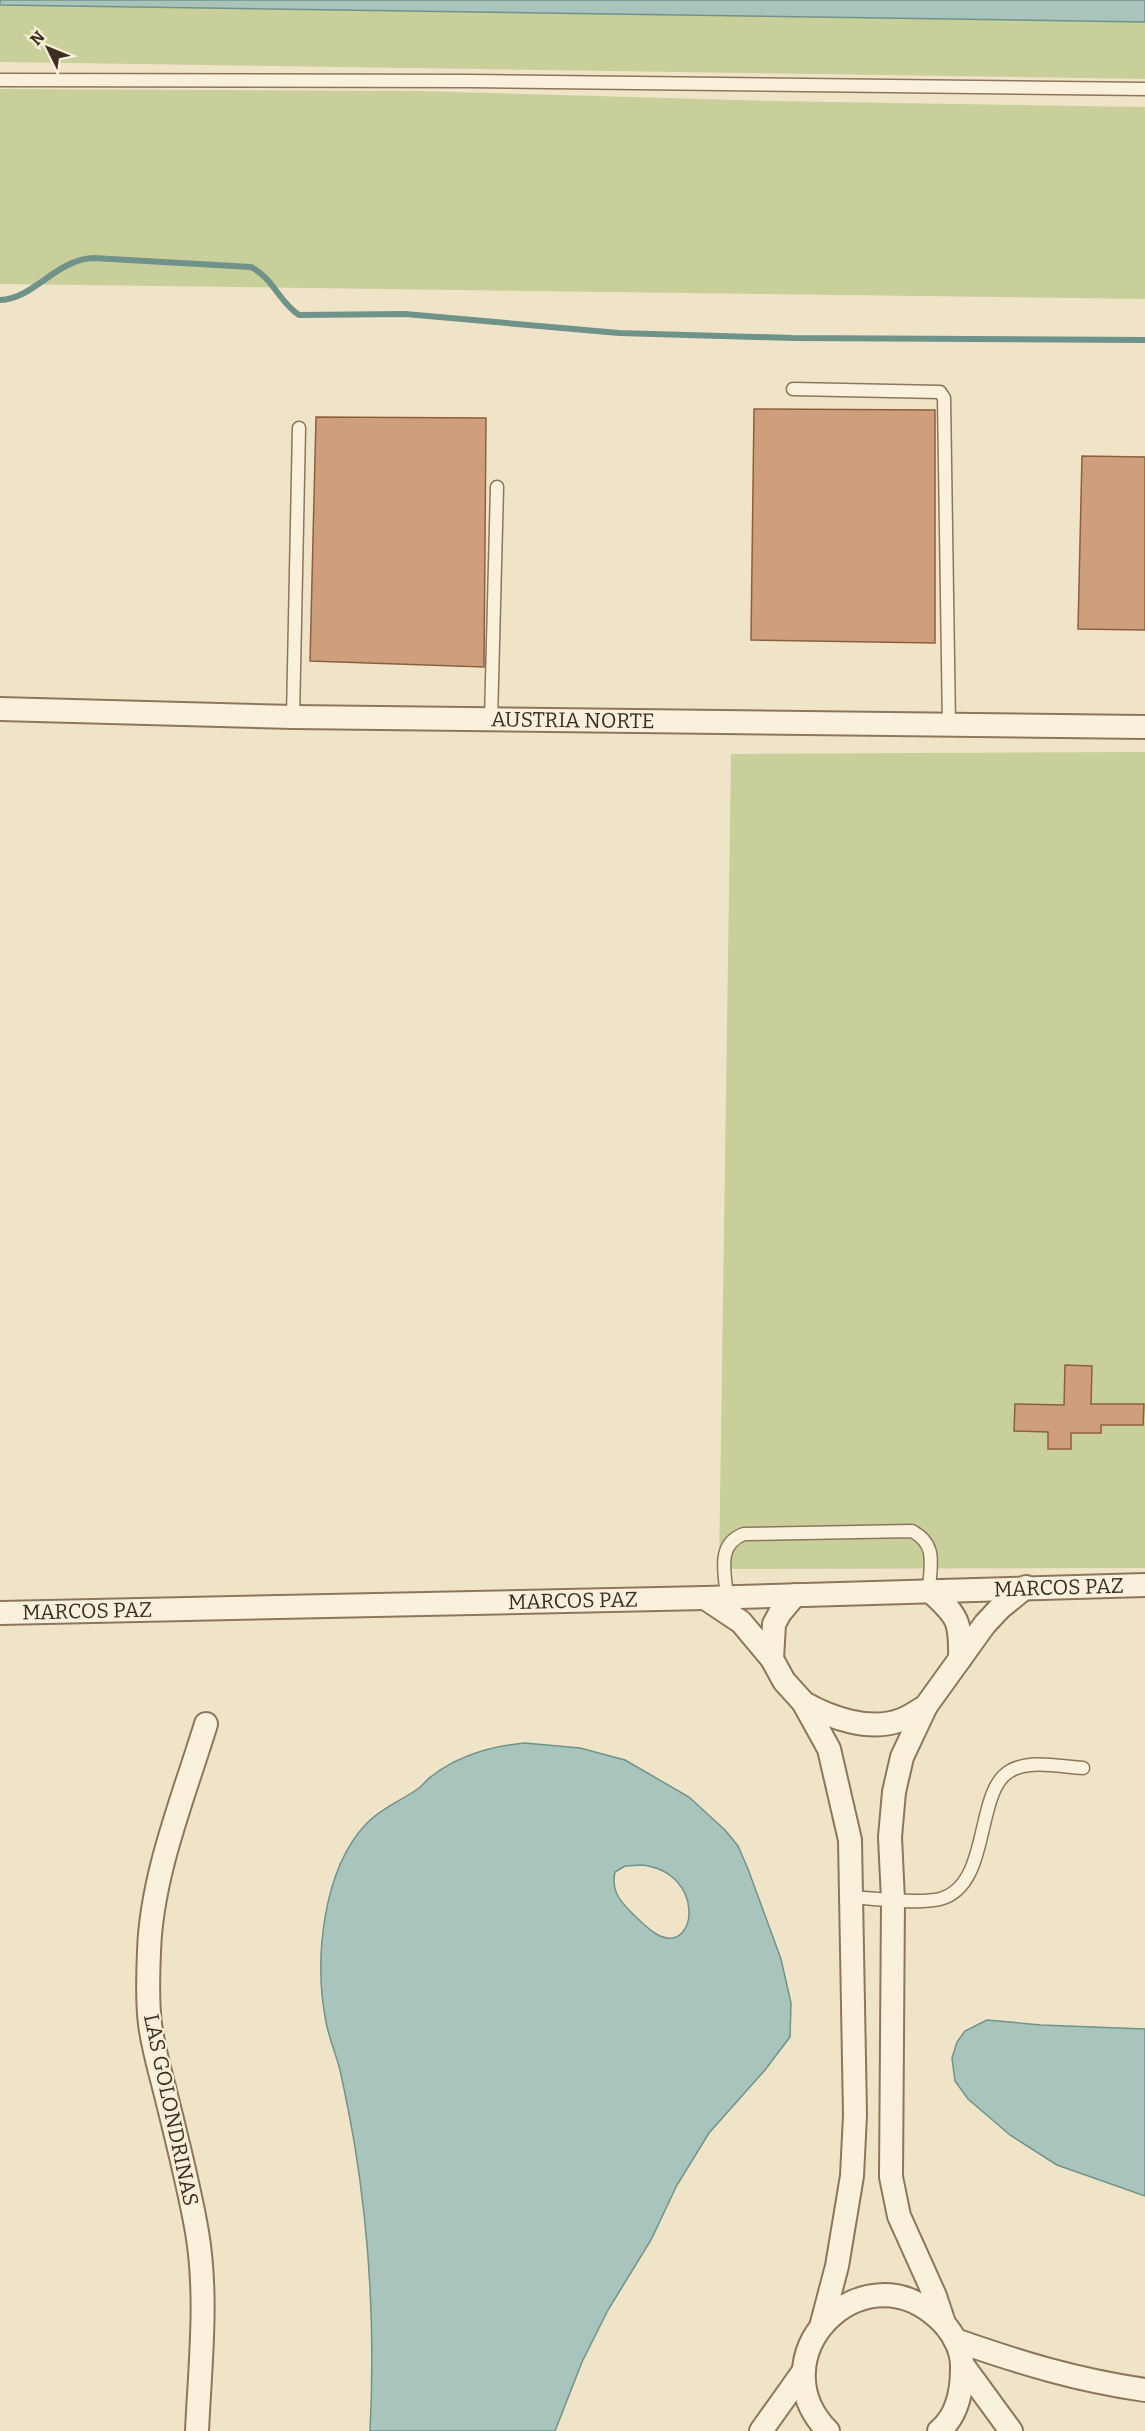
<svg xmlns="http://www.w3.org/2000/svg" width="1145" height="2431" viewBox="0 0 1145 2431" font-family="Bitter,serif">
<rect width="100%" height="100%" fill="#f0e4c8"/>
<g fill="#c9cf9b">
<path d="M0 5 1145 22V79L0 62Z"/>
<path d="M0 89 419 91 774 101 1145 107V299L0 284Z"/>
<path d="M1145 752V1568L719 1569 731 754Z"/>
</g>
<g fill="#a9c4bc" stroke="#6f938a" stroke-width="1.5" fill-rule="evenodd">
<path d="M0 0H1145V22L0 5Z"/>
<path d="M525 1743 580 1748 625 1760 689 1797 725 1830 738 1846 748 1869 781 1959 791 2003 790 2037 765 2070 709 2133 677 2185 651 2240 608 2310 582 2362 555 2431H370C375 2335 370 2237 354 2141 350 2118 345 2093 340 2070 336 2054 329 2038 326 2022 314 1961 322 1871 366 1824 381 1808 401 1801 419 1788 424 1784 427 1779 432 1776 458 1756 493 1746 525 1743ZM642 1865C705 1872 698 1952 660 1936 649 1931 639 1920 631 1912 619 1900 611 1890 615 1872L625 1866Z"/>
<path d="M987 2020 1041 2025 1145 2029V2196L1057 2165 1010 2135 968 2099 955 2081 952 2058 957 2042 965 2031Z"/>
</g>
<g fill="none" stroke-linecap="round" stroke-linejoin="round">
<path stroke="#6f938a" stroke-width="6" d="M0 300C34 299 55 260 93 258L251 267C273 278 279 302 299 315L405 314 619 333 793 338 1145 340"/>
</g>
<g fill="#cf9f7d" stroke="#8d5f41" stroke-width="1.5">
<path d="M754 409 935 410V643L751 640Z"/>
<path d="M316 417 486 418 484 667 310 661Z"/>
<path d="M1082 456 1145 457V630L1078 629Z"/>
<path d="M1065 1365 1092 1366 1091 1404H1144L1143 1425H1101V1433H1071V1449H1048V1432L1014 1431 1015 1404 1064 1405Z"/>
</g>
<g fill="none" stroke-linecap="round" stroke-linejoin="round">
<g stroke="#8d765c" stroke-width="15">
<g id="lane">
<path d="M0 80 471 81 1145 89"/>
<path d="M793 389 940 392 944 398 949 726"/>
<path d="M293 717 299 428"/>
<path d="M491 720 497 487"/>
<path d="M727 1597C725 1573 716 1544 744 1534L912 1531C938 1545 930 1565 929 1590"/>
<path d="M852 1897C875 1899 919 1904 940 1899 992 1885 974 1791 1010 1771 1030 1759 1062 1767 1083 1768"/>
</g>
</g>
<g stroke="#8d765c" stroke-width="26">
<g id="street">
<path id="s1" d="M0 709 293 717 1145 727"/>
<path d="M929 1590C958 1616 961 1621 960 1659"/>
<path d="M795 1595 780 1613 774 1624 772 1659 784 1681 803 1702 829 1749 850 1840 855 2115 852 2176 837 2266 822 2323"/>
<path d="M705 1598 741 1622 772 1659"/>
<path id="s2" d="M0 1613 705 1598 1145 1585"/>
<path d="M804 1703C831 1718 870 1732 901 1720 910 1717 918 1711 926 1706"/>
<path d="M944 2323 935 2296 899 2216 891 2177 893 1900 890 1837 894 1792 902 1757 926 1706 985 1624 1000 1608 1026 1587"/>
<path d="M955 2340C1021 2363 1076 2380 1145 2390"/>
<path d="M962 2364 1011 2431"/>
<path d="M197 2431C200 2365 208 2297 197 2232 189 2186 177 2140 166 2095 160 2071 153 2048 150 2024 147 2000 148 1975 149 1952 151 1876 184 1796 206 1724"/>
<path d="M761 2431 803 2372"/>
<path d="M828 2431C756 2358 860 2248 937 2317 951 2329 963 2349 962 2369 962 2391 957 2416 939 2431"/>
</g>
</g>
<use href="#lane" stroke="#faf1dc" stroke-width="12"/>
<use href="#street" stroke="#faf1dc" stroke-width="22"/>
</g>
<g text-anchor="middle" dominant-baseline="central" stroke-width="4.5" stroke-linejoin="round" paint-order="stroke">
<g font-size="21" fill="#3d2e20" stroke="#f7eed8">
<text stroke="none"><textPath href="#s1" startOffset="573">AUSTRIA NORTE</textPath></text>
<text stroke="none"><textPath href="#s2" startOffset="1059">MARCOS PAZ</textPath></text>
<text stroke="none"><textPath href="#s2" startOffset="573">MARCOS PAZ</textPath></text>
<text stroke="none"><textPath href="#s2" startOffset="87">MARCOS PAZ</textPath></text>
<text transform="translate(171 2110) rotate(78)">LAS GOLONDRINAS</text>
</g>
</g>
<g transform="translate(48 48) rotate(313)" stroke="#f7eed8" stroke-width="4.5" paint-order="stroke">
<path d="M0-4.5L10 22L0 15L-10 22Z" fill="#3d2e20"/>
<text y="-9" font-size="16" font-weight="bold" text-anchor="middle" fill="#3d2e20">N</text>
</g>
</svg>
